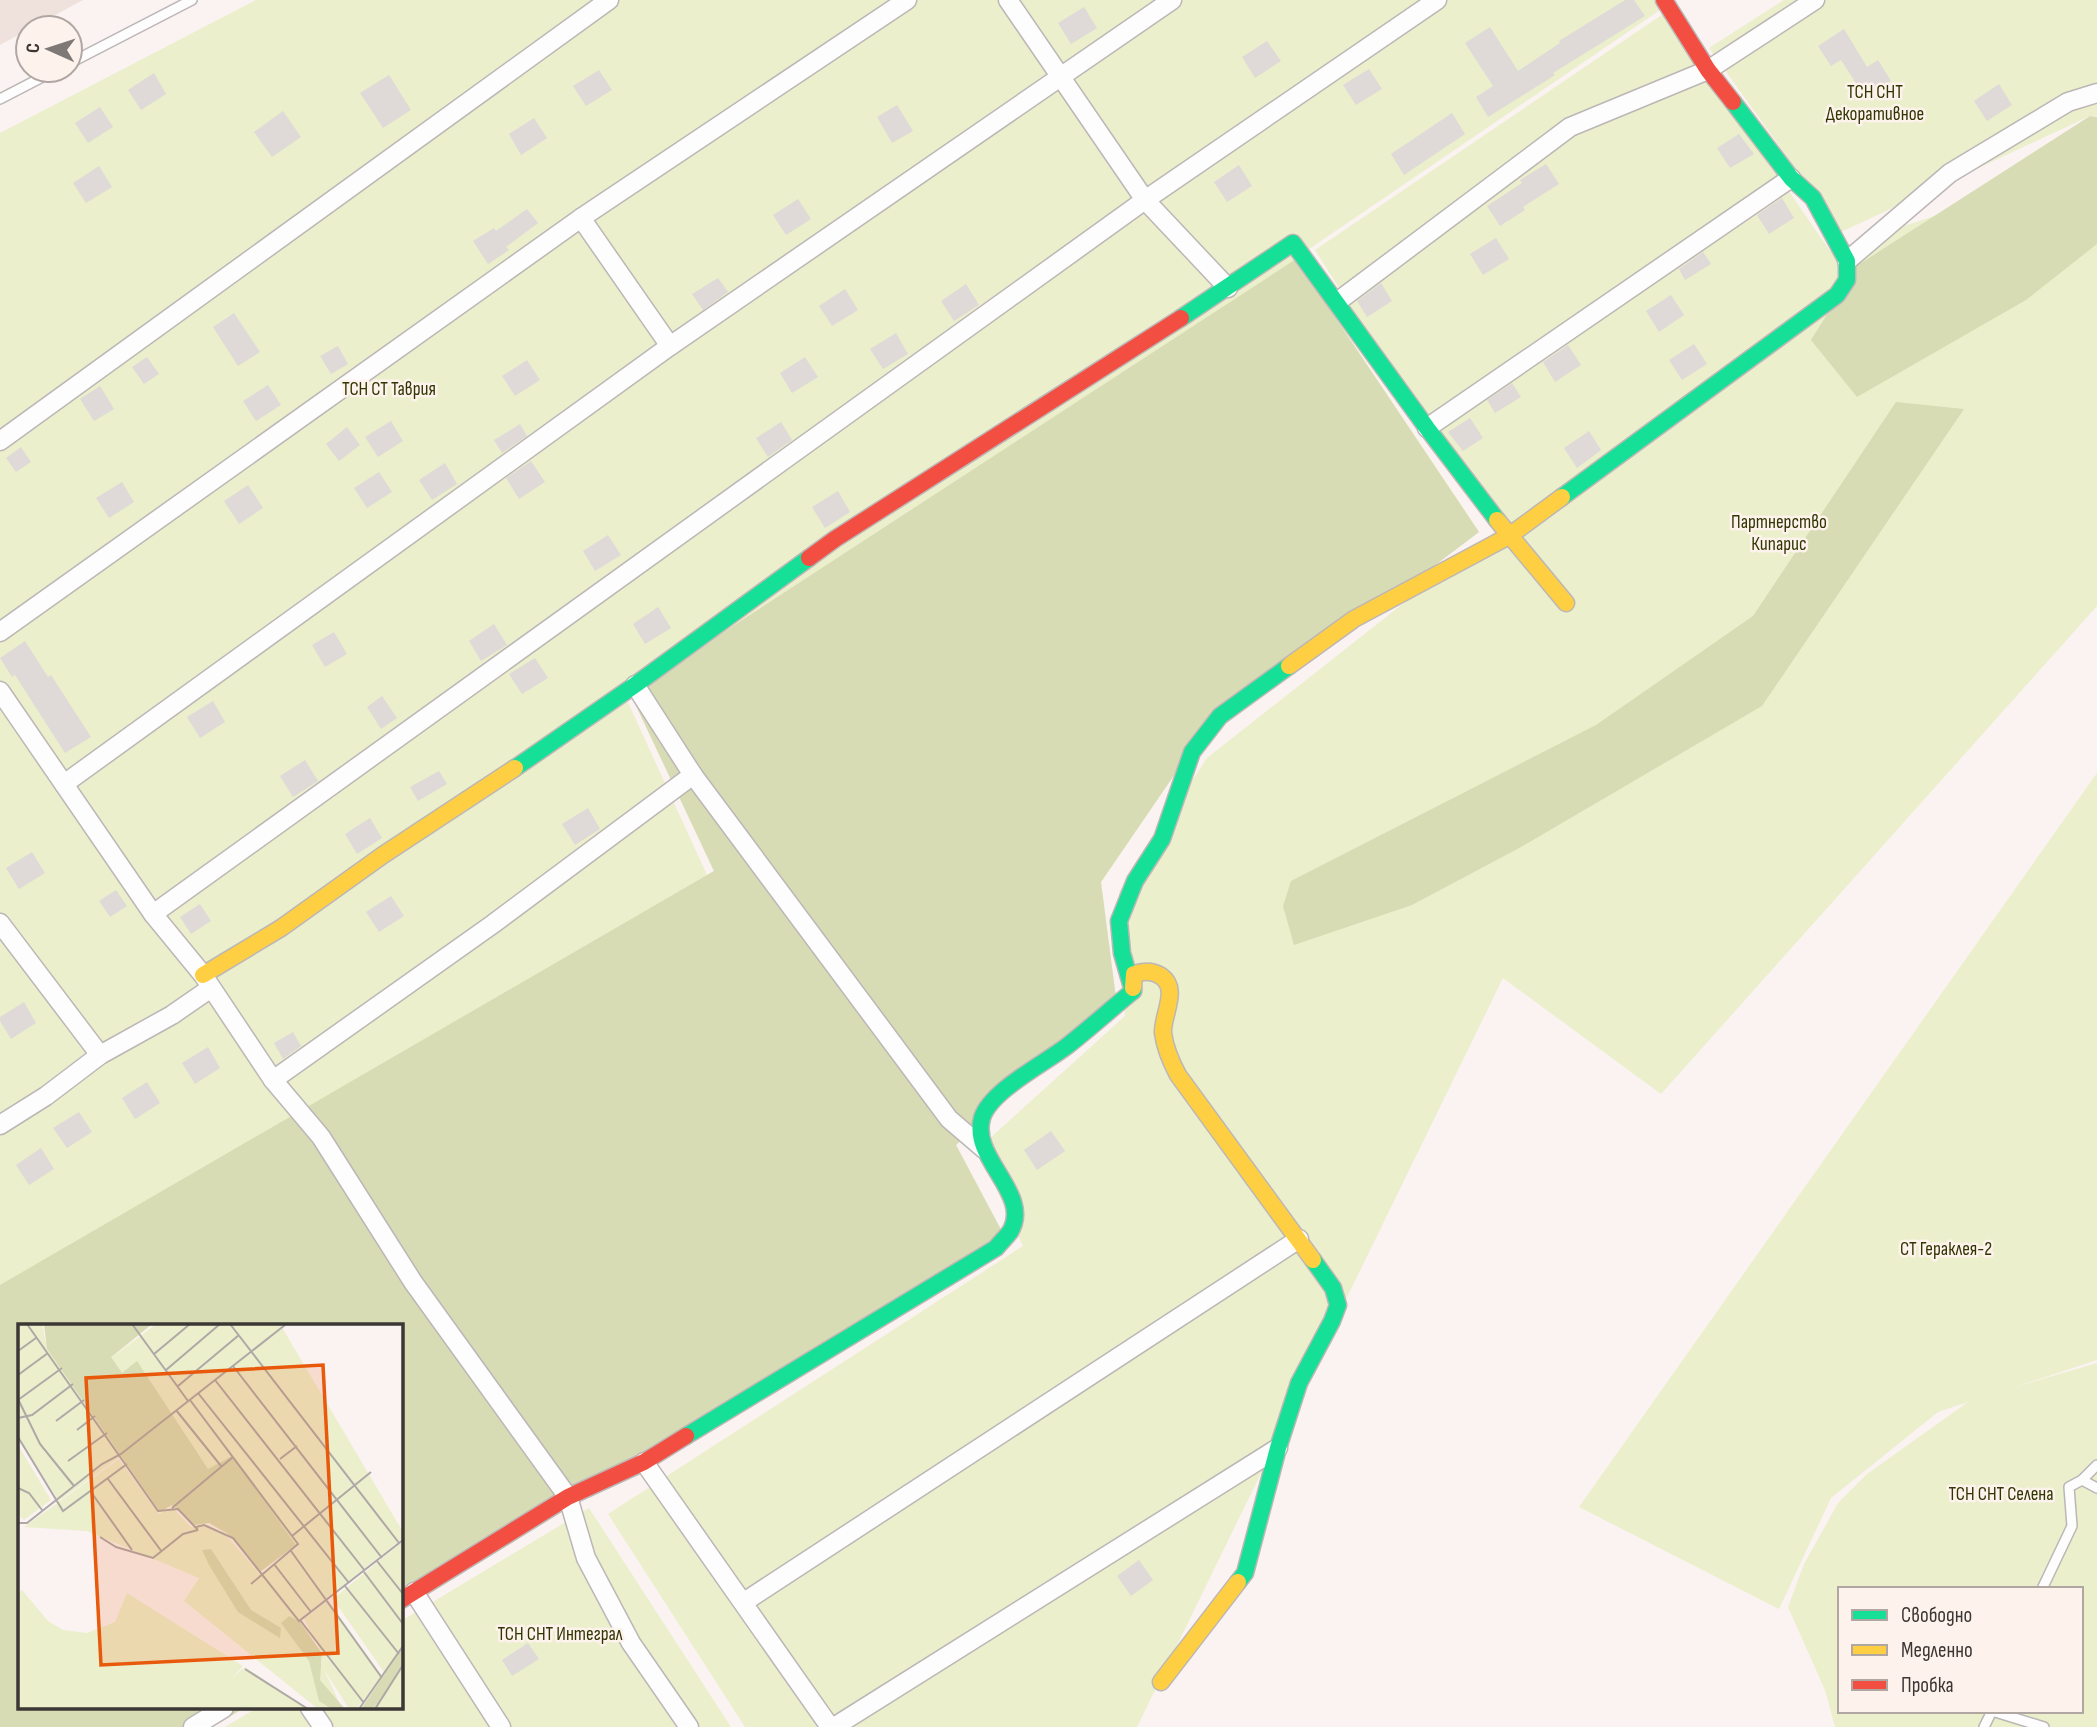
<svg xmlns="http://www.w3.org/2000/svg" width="2097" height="1727" viewBox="0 0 2097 1727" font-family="'Sofia Sans Condensed',sans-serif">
<rect width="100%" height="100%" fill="#faf3f1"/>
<path fill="#efe2dd" d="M0 0H83L0 45Z"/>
<g fill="#ebefcc" fill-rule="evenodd">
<path d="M256 0H1657L1663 8 1296 258 1479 532 1192 749 1101 882 1116 998 956 1145 1006 1239 401 1326H19V1708H244L212 1727H0V133ZM631 695 714 871 707 875 626 698Z"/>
<path d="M1784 0H2097V116H2090L1841 232 1709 48Z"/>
<path d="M1666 12 1830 251 2097 161V606L1661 1094 1503 978 1137 1727H745L608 1514 1023 1246 978 1149 1125 1016 1119 892 1207 758 1494 532 1315 250Z"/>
<path d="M2097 773V1360L2012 1388 2097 1363V1727H1835L1825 1690 1788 1607 1804 1564 1838 1503 1867 1474 1968 1402 1938 1412 1831 1498 1779 1609 1579 1507ZM1840 1589H2081V1711H1840Z"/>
<path d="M589 1508 731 1727H225L257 1708H401V1621Z"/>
</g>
<g fill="#d8dcb4">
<path d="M2090 116 2097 117V244L2026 300 1857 397 1811 340 1858 265Z"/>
<path d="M1296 259 1479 532 1192 749 1101 882 1116 998 956 1145 1006 1239 401 1611V1326H19V1708H244L212 1727H0V1285L714 871 630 693Z"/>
<path d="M1896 402 1964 409 1762 706 1521 847 1412 905 1294 945 1283 906 1291 881 1596 725 1753 616Z"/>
</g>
<g fill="#dfd9d8">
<path d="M1625 0H1634L1645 16 1553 73 1555 75 1488 117 1476 97 1493 86 1465 43 1490 27 1518 71 1560 43 1559 41Z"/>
<path d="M1084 7 1097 28 1071 44 1058 23Z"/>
<path d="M1844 29 1867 67 1878 60 1891 81 1865 97 1841 60 1831 66 1818 46Z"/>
<path d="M1267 41 1281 61 1255 78 1242 57Z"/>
<path d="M1369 69 1382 89 1356 105 1343 85Z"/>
<path d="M599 70 612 90 586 106 573 86Z"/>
<path d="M154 73 166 94 141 110 128 90Z"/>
<path d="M389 75 411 110 383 128 360 93Z"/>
<path d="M1999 84 2012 105 1987 121 1974 101Z"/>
<path d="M897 105 913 131 892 143 877 117Z"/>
<path d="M100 107 113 127 88 143 75 123Z"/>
<path d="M283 111 301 137 272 157 254 132Z"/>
<path d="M1452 113 1465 134 1404 175 1391 154Z"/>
<path d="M534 118 547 138 521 155 509 134Z"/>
<path d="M1739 134 1754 154 1730 168 1717 148Z"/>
<path d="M1546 164 1559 184 1523 207 1525 210 1500 226 1487 206 1522 183 1520 180Z"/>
<path d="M1239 165 1252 186 1227 202 1214 182Z"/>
<path d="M99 166 112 187 86 203 73 183Z"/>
<path d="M1782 198 1794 218 1769 234 1757 215Z"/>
<path d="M798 199 811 219 786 235 773 215Z"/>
<path d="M527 209 538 223 506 247 509 250 488 264 473 241 494 228 496 231Z"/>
<path d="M1496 238 1509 259 1483 275 1470 254Z"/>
<path d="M1703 252 1711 264 1685 280 1679 269Z"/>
<path d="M718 278 728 292 703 310 692 294Z"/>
<path d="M1381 283 1392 301 1367 317 1357 301Z"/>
<path d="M966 284 979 305 954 321 941 301Z"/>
<path d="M845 289 858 310 832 326 819 306Z"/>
<path d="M1671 295 1684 315 1659 332 1646 311Z"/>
<path d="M234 313 260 352 238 366 213 327Z"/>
<path d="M896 333 908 354 883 369 870 349Z"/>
<path d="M1694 344 1707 364 1682 380 1669 360Z"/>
<path d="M1568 345 1581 365 1555 382 1543 362Z"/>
<path d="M338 346 348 364 331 374 320 356Z"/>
<path d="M147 357 159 374 144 384 132 367Z"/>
<path d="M805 357 818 377 792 393 780 373Z"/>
<path d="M527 360 540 380 515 396 502 376Z"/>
<path d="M1512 383 1521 397 1495 413 1487 400Z"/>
<path d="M268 385 281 405 256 421 243 401Z"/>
<path d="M100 386 114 409 94 421 80 399Z"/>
<path d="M1470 418 1483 438 1463 451 1448 432Z"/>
<path d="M391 421 403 441 378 457 365 437Z"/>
<path d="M781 422 792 440 768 457 756 438Z"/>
<path d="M520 424 527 436 502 453 494 440Z"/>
<path d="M347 427 360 445 339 461 326 444Z"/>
<path d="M1589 431 1601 450 1577 468 1564 448Z"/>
<path d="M21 447 31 462 16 472 6 458Z"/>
<path d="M531 461 545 482 519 499 506 478Z"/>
<path d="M445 463 457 484 432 500 419 480Z"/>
<path d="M379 472 392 492 367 508 354 488Z"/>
<path d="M122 482 134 502 109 518 96 498Z"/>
<path d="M248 485 263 508 239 524 224 501Z"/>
<path d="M838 491 850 512 825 528 812 507Z"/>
<path d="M608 535 621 555 595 571 583 551Z"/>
<path d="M658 607 671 628 645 644 633 624Z"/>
<path d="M494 624 507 645 481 661 469 641Z"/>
<path d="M334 632 347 654 325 667 312 645Z"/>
<path d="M25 641 48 677 51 675 91 737 65 753 15 675 12 677 0 658Z"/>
<path d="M535 658 548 678 522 694 509 674Z"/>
<path d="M382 696 397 718 381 729 367 707Z"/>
<path d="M213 701 225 722 200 738 187 717Z"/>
<path d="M305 760 318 781 293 797 280 776Z"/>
<path d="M439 771 447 784 418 801 410 787Z"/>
<path d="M588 808 600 829 575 845 562 824Z"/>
<path d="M370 818 382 838 357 854 345 834Z"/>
<path d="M32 852 45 873 19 889 6 868Z"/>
<path d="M116 890 127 906 110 917 99 901Z"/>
<path d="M391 896 404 916 379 932 366 912Z"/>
<path d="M200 904 211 921 191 934 180 917Z"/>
<path d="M24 1002 36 1023 11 1039 0 1021V1017Z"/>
<path d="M293 1032 301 1046 283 1059 274 1043Z"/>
<path d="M208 1047 220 1068 195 1084 182 1063Z"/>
<path d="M147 1082 160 1103 135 1119 122 1098Z"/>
<path d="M79 1112 92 1132 67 1148 53 1128Z"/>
<path d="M1051 1131 1065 1151 1037 1170 1024 1150Z"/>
<path d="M41 1148 54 1169 29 1185 16 1165Z"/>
<path d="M1139 1560 1153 1580 1131 1596 1117 1576Z"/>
<path d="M528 1643 539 1659 512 1676 502 1660Z"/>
</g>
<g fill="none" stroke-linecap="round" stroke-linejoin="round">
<g stroke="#bcb7b6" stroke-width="12">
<g id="lane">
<path d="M70 63 192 0"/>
<path d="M0 99 56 70"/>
<path d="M2082 1480 2097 1488"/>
<path d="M2042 1589 2072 1526 2069 1487 2082 1480 2097 1465"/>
<path d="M1992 1711 2044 1727"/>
<path d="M1984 1727 1992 1711"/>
</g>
</g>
<g stroke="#bcb7b6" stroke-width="21">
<g id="street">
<path d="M1008 0 1145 200 1228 288"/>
<path d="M581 218 670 346"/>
<path d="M1847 261 1950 173 2068 102 2097 93"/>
<path d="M1337 302 1570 127 1708 70 1815 0"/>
<path d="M1427 428 1791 178"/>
<path d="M0 441 609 0"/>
<path d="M0 632 581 218 907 0"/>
<path d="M635 685 693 775 949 1119 984 1149"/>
<path d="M0 691 153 914 203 975 273 1080 321 1137 413 1282 568 1497 586 1558 631 1643 689 1727"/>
<path d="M64 784 670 346 1172 0"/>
<path d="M153 914 1145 200 1437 0"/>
<path d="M0 923 100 1055"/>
<path d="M273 1080 493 924 693 775"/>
<path d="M0 1125 46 1096 100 1055 172 1015 211 988"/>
<path d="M644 1462 830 1727"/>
<path d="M414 1592 501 1727"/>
<path d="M744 1602 1299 1239"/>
<path d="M310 1708 323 1727"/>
<path d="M193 1727 224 1708"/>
<path d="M834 1727 1278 1448"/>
</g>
</g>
<g stroke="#bcb7b6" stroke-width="19">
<g id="fast">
<path d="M1181 318 1293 243 1427 428 1497 520"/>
<path d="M1562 497 1837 295 1847 280V261L1813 198 1791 178 1733 102"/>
<path d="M515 768 635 685 809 558"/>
<path d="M1133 991 1122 953 1119 921 1135 881 1162 839 1192 752 1220 716 1289 666"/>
<path d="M686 1436 996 1248C1000 1243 1006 1237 1010 1232 1033 1194 970 1159 982 1118 990 1091 1045 1063 1067 1046 1090 1028 1111 1009 1133 991V988"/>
<path d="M1238 1582 1245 1573 1278 1448 1299 1383 1332 1321 1338 1305 1333 1288 1313 1260"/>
</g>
</g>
<g stroke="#bcb7b6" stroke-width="19">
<g id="slow">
<path d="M1497 520 1566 603"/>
<path d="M1289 666 1354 619 1509 536 1562 497"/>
<path d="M203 975 281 928 383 855 515 768"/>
<path d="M1133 988 1134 974C1143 971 1152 970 1161 976 1180 989 1162 1015 1163 1033 1165 1048 1171 1062 1178 1075L1313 1260"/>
<path d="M1161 1682 1238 1582"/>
</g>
</g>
<g stroke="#bcb7b6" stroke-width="19">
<g id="jam">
<path d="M1664 0 1708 70 1733 102"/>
<path d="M809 558 835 539 1181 318"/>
<path d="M401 1600 568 1497 644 1462 686 1436"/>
</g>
</g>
<use href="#lane" stroke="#fefdfd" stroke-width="9"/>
<use href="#street" stroke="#fefdfd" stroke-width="18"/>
<use href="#fast" stroke="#16e098" stroke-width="16"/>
<use href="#slow" stroke="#ffcf43" stroke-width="16"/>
<use href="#jam" stroke="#f24e42" stroke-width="16"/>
</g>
<g text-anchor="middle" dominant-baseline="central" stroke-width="5" stroke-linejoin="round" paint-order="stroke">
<g font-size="19" fill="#2f3600" stroke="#fef2ed">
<text x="1875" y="92">ТСН СНТ<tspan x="1875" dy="22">Декоративное</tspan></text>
<text x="389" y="389">ТСН СТ Таврия</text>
<text x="1779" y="522">Партнерство<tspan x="1779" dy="22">Кипарис</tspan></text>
<text x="1946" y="1249">СТ Гераклея-2</text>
<text x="2001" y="1494">ТСН СНТ Селена</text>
<text x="560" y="1634">ТСН СНТ Интеграл</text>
</g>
</g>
<g transform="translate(18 1324)">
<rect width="385" height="385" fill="#faf3f1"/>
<path d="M0 0H24L29 24 26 0H134L94 34 138 0H262L385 208V214L283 294 324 385H300L166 277 181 254 69 207 6 203 101 135 141 190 154 183 173 203 190 201 209 212 242 250 280 223 210 210 191 199 176 201 154 181 142 188 102 133 41 177 0 112ZM0 121 33 176 6 196 0 191ZM385 217V325L370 354 315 275ZM4 266 30 297 45 306 69 309 97 298 109 269 225 342 215 353 227 343 289 385H0V269ZM310 276 365 353 338 385H331L304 342V329L286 295ZM385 339V385H355Z" fill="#ebefcc"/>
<path d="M26 0H134L93 33 104 49 119 37 190 145 214 132 278 221 242 248 210 210 191 199 176 201 154 181 142 188 29 25ZM193 225 233 286 263 304 262 314 220 288 191 241 184 226ZM271 292 282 298 304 329 302 356 327 385H314L301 377 291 337 263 299ZM385 323V341L366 373 354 385H343Z" fill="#d8dcb4"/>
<path fill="none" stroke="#aea8a6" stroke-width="2" d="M9 0 140 187 160 185 180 206M114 0 170 77M212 0 381 219M0 27 18 14M136 30 172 0M215 42 364 234M148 46 202 0M0 51 30 29M197 56 347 247M160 62 221 11M180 69 331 259M0 75 22 120 56 162M0 76 44 44M172 76 280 220 233 260M158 86 203 142M0 94 14 91 55 60M38 97 66 76M59 106 77 92M0 113 45 187 109 140M262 135 279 122M50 137 89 109M90 155 144 228M0 164 11 169 24 186M73 168 114 226M154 184 215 133M0 199H9L84 140 103 130 267 1M178 203 186 201 215 214 281 297 385 216M274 212 353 148M82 213 98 223 135 234 165 210 180 206M273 227 364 354M359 237 385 270M256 240 293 288M346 248 385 300M327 262 381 330M282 296 346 379M227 345 290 385M341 385 385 322M357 385 385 341"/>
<path fill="#e8590c" fill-opacity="0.15" stroke="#e8590c" stroke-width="3.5" d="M305 41 320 329 83 341 68 54Z"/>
<rect width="385" height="385" fill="none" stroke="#3b3735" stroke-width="3.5"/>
</g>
<rect x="1838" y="1587" width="245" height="126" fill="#fef2ed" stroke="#b0a7a3" stroke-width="2"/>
<rect x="1852" y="1610" width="35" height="10" fill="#16e098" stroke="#b0a7a3" stroke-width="2"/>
<text x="1901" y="1622" font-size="21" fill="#3b3735">Свободно</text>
<rect x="1852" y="1645" width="35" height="10" fill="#ffcf43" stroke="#b0a7a3" stroke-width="2"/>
<text x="1901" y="1657" font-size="21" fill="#3b3735">Медленно</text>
<rect x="1852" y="1680" width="35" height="10" fill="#f24e42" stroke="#b0a7a3" stroke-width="2"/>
<text x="1901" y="1692" font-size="21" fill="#3b3735">Пробка</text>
<g transform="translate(49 49) rotate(273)"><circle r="33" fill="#fef2ed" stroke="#b0a7a3" stroke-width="2"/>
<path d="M0-5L12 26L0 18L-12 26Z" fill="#7e7977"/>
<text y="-10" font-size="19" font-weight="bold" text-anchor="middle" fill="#3b3735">С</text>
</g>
</svg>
